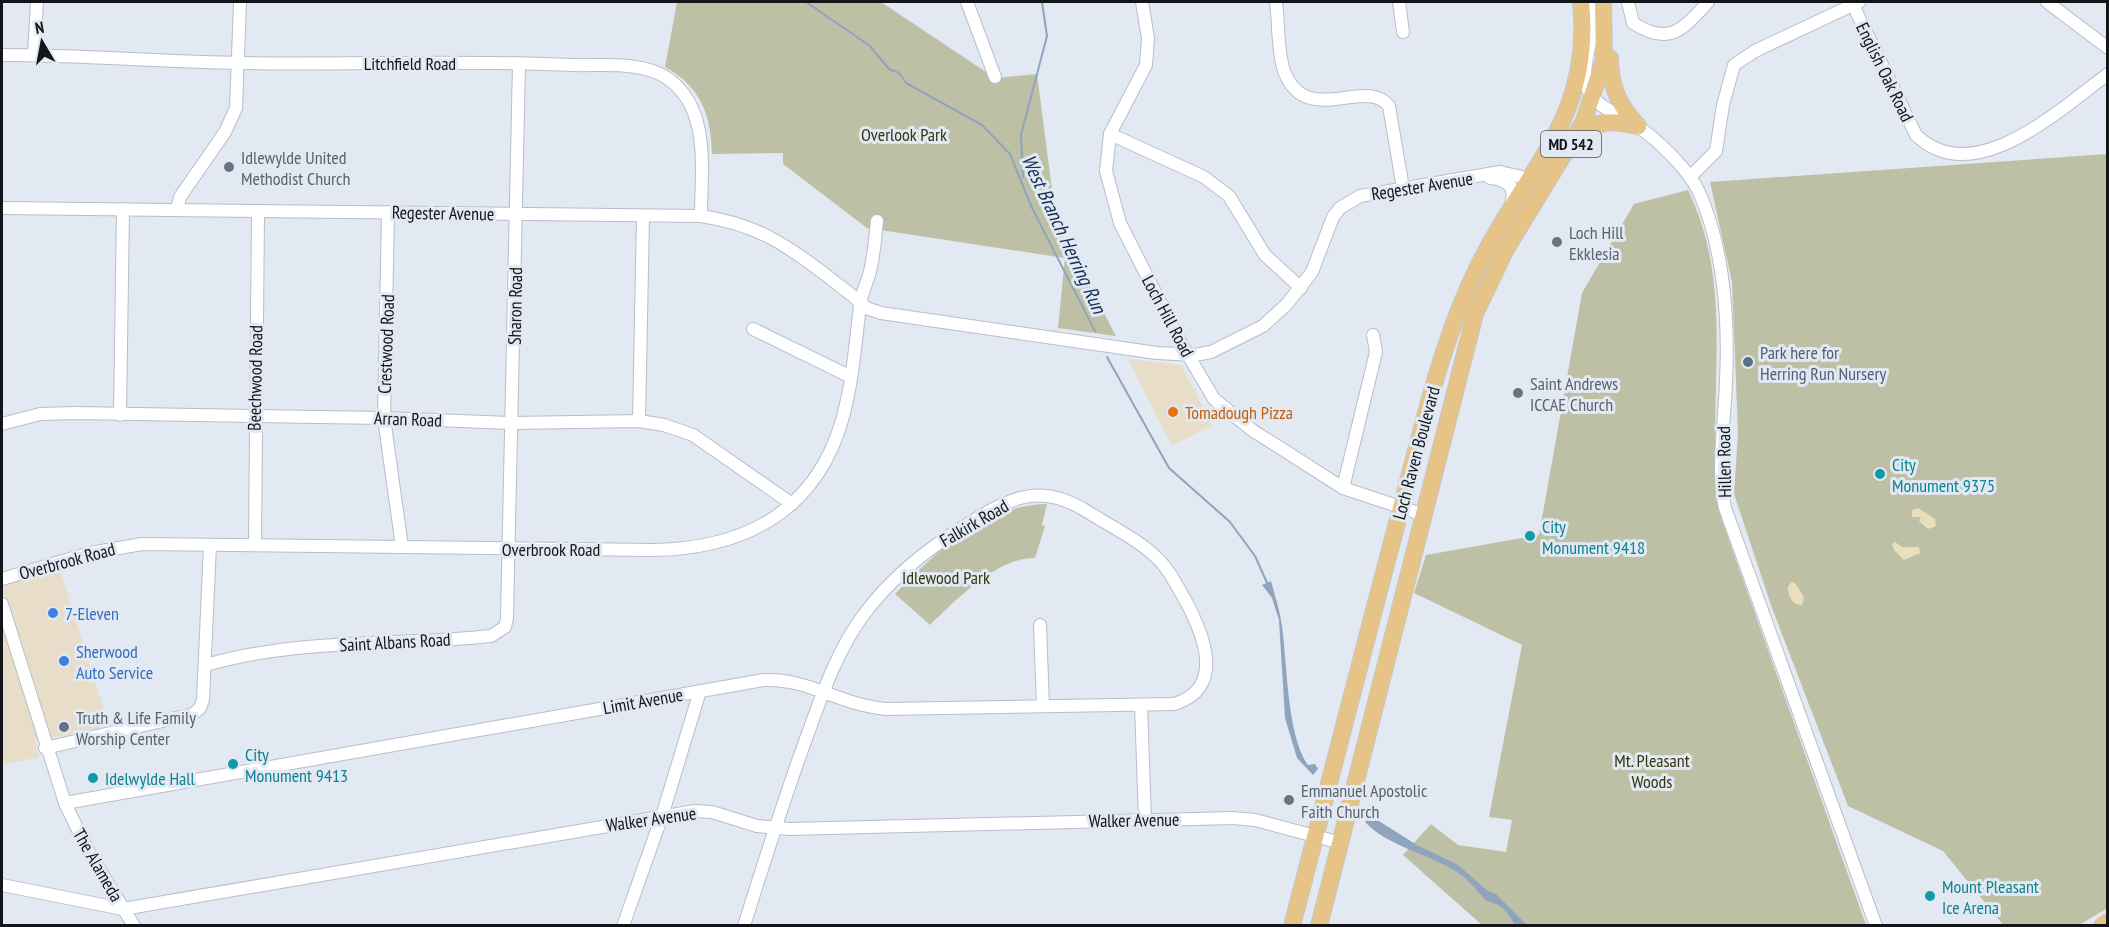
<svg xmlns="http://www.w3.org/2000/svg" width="2109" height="927" viewBox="0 0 2109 927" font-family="'PT Sans Narrow',sans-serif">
<rect width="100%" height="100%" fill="#e2e9f3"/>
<g fill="#e8ddc9">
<path d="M1128 359 1181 365 1212 425 1172 446Z"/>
<path d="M59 566 109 727 35 741 39 757 2 765V585Z"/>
</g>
<g fill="#bec0a6">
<path d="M677 2H881L995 78 1037 74 1056 221 1116 336 1058 328 1065 258 867 228 783 164V153L712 154C711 115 701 87 665 67Z"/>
<path d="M2107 154 2108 908 2079 925H2003L1943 851 1848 806 1772 608 1734 494 1738 433 1732 282 1710 182Z"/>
<path d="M1688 190C1740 297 1701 410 1722 521L1866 925H1482L1403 855 1431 824 1458 845 1506 852 1512 820 1489 817 1522 645 1414 593 1426 555 1539 535 1582 293 1634 204Z"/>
<path d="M1047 504 1042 525 1045 526 1035 558C998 557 956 600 930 625L895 594C936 552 984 505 1047 504Z"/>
</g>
<g fill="#e9dfba">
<path d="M1918 508 1935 519 1936 526 1928 529 1919 521 1921 517H1912V510Z"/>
<path d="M1895 542 1902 547H1919L1920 553 1904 560 1894 550 1892 544Z"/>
<path d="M1791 582 1795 583 1804 597 1802 605C1792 605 1788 596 1788 587Z"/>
</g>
<g fill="#90a4be">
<path d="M1271 581C1275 596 1280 611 1282 626 1287 662 1287 737 1308 765L1315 764 1318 769 1313 775 1297 758 1285 718 1279 620 1272 598 1262 585Z"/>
<path d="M1371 816 1417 845 1458 865 1488 891 1496 894 1527 925H1515C1506 910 1503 905 1487 901 1477 892 1469 879 1457 872 1429 854 1387 846 1365 822Z"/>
</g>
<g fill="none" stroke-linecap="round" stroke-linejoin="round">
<g stroke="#90a4be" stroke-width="2">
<path d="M806 2 870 46 889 69 899 73 906 83 982 125 1010 154 1032 208 1095 331"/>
<path d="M1023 177 1021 135 1047 36 1042 2"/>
<path d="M1107 357 1169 468 1230 522 1255 556 1268 585"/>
</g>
<g stroke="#b7bec8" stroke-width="14">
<g id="minor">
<path d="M967 2 995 77"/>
<path d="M1142 2 1148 38 1146 65 1110 134 1106 171 1120 223 1181 343 1214 399 1252 430 1343 488 1424 515"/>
<path d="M1276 2C1279 23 1277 50 1284 71 1306 129 1365 76 1389 106L1403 188"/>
<path d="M1399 2 1403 32"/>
<path d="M1590 2C1590 12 1592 23 1591 33 1590 48 1584 64 1585 79 1587 105 1619 114 1637 126 1658 140 1688 169 1699 192 1724 248 1729 320 1726 381 1725 422 1716 467 1725 508L1876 926"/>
<path d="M1628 2 1633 23C1670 47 1683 29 1708 2"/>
<path d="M2047 2 2108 48"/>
<path d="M1853 5 1916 135C1974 191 2060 109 2108 74"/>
<path d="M2 55C82 55 162 62 242 63 353 65 463 60 573 65 602 66 642 61 667 78 711 108 701 169 701 216"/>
<path d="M34 55 37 2"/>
<path d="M1110 134 1204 177 1229 196 1265 255 1301 288"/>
<path d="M1690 177 1716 151 1723 105 1734 65 1755 51 1859 2"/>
<path d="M1490 178 1499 179 1511 186 1513 196 1511 204"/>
<path d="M2 208 701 216C755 224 784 243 826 275 839 286 854 295 866 308L881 313 1157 353 1195 355 1211 352 1263 326 1287 304 1312 272 1333 217 1340 208 1360 196 1500 172 1531 179"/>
<path d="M177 209 180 197 225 132 236 108 240 2"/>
<path d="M388 212 384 418 402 547"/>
<path d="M753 329 851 377"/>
<path d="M120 415 123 209"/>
<path d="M639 421 643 216"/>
<path d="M2 424 40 414 75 413 384 418 513 423 639 421 664 425 693 435 792 504"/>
<path d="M1343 488 1376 352 1373 335"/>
<path d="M255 545 258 211"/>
<path d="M2 579 90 553 142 544 654 550C755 548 826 503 847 400 854 369 856 337 860 306 861 295 866 285 869 275 874 258 875 239 877 221"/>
<path d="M2 604 65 803 87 849 134 926"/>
<path d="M1040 625 1043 706"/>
<path d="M206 665C299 638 396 646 491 636L505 627 507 618 519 63"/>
<path d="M1141 705 1145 820"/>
<path d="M45 748 193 714 200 708 203 700 210 545"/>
<path d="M65 803 764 680C808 678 840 705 886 709L1174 704C1237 685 1192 610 1170 574 1152 545 1116 530 1088 512 1042 483 1013 496 971 522 929 547 891 577 862 617 836 653 822 695 807 736 784 799 764 862 744 926"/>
<path d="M2 885 123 909 695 811 712 812 757 826 790 829 1233 818 1255 820 1341 843"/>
<path d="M623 926 662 816 700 691"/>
</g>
</g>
<g stroke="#c6c7c8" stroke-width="18">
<g id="major">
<path d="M1610 58C1610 86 1619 106 1638 126"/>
<path d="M1581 140C1596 117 1614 121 1638 126"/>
<path d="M1292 926C1328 786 1364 647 1401 508 1423 426 1441 341 1479 265 1525 169 1593 120 1581 2"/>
<path d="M1319 926 1475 314 1506 249 1583 123 1604 60 1603 2"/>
<path d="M2102 926 2108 922"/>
</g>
</g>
<use href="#minor" stroke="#fff" stroke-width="12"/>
<use href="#major" stroke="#e6c487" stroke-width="16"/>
</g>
<g fill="#6b7280" stroke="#e2e9f3" stroke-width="2">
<circle cx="229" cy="167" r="6"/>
<circle cx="1557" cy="242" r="6"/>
<circle cx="1518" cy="393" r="6"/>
<circle cx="64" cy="727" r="6"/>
<circle cx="1289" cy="800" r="6"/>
</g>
<circle fill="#5c6f8a" stroke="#e2e9f3" stroke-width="2" cx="1748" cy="362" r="6"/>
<circle fill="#e8710a" stroke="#e2e9f3" stroke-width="2" cx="1173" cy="412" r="6"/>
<g fill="#0f9aa8" stroke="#e2e9f3" stroke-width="2">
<circle cx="1880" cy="474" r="6"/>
<circle cx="1530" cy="536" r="6"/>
<circle cx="233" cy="764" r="6"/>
<circle cx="93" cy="778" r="6"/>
<circle cx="1930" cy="896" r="6"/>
</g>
<g fill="#3f7fe0" stroke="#e2e9f3" stroke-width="2">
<circle cx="53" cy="613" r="6"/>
<circle cx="64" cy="661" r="6"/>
</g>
<g text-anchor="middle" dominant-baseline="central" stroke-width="6" stroke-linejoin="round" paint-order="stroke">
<rect fill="#e2e9f3" stroke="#51555a" stroke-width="1.5" x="1541" y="131" width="60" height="26" rx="4.5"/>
<g font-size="16" font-weight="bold" fill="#131519">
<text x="1571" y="144">MD 542</text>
</g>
<g font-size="18" fill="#131519" stroke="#e2e9f3">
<text x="410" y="63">Litchfield Road</text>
<text transform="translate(1885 72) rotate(64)">English Oak Road</text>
<text transform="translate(1422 186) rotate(-9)">Regester Avenue</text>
<text transform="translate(443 213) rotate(1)">Regester Avenue</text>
<text transform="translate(515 306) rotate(-89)">Sharon Road</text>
<text transform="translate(1168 316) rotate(62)">Loch Hill Road</text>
<text transform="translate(386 344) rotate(-88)">Crestwood Road</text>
<text transform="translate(255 378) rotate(-89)">Beechwood Road</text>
<text transform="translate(408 419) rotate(2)">Arran Road</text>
<text transform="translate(1416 453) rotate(-75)">Loch Raven Boulevard</text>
<text transform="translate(1724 462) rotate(-91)">Hillen Road</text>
<text transform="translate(974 523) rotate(-30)">Falkirk Road</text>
<text x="551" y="549">Overbrook Road</text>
<text transform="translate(67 561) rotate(-15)">Overbrook Road</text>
<text transform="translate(395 642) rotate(-3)">Saint Albans Road</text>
<text transform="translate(643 701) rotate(-10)">Limit Avenue</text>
<text transform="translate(651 819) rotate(-8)">Walker Avenue</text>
<text transform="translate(1134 820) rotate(-1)">Walker Avenue</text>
<text transform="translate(98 865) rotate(60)">The Alameda</text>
</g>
<g font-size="18" fill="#34360d" stroke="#e2e9f3">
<text x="904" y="134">Overlook Park</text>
<text x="946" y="577">Idlewood Park</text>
<text x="1652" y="760">Mt. Pleasant<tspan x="1652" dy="21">Woods</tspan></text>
</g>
<g font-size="18" fill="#5b616d" stroke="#e2e9f3" text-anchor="start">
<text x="241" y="157">Idlewylde United<tspan x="241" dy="21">Methodist Church</tspan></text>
<text x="1569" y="232">Loch Hill<tspan x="1569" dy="21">Ekklesia</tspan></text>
<text x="1530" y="383">Saint Andrews<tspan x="1530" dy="21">ICCAE Church</tspan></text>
<text x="76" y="717">Truth &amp; Life Family<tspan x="76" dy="21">Worship Center</tspan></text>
<text x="1301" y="790">Emmanuel Apostolic<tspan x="1301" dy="21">Faith Church</tspan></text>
</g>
<g font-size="18" fill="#4e5e75" stroke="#e2e9f3" text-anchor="start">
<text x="1760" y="352">Park here for<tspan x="1760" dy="21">Herring Run Nursery</tspan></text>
</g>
<g font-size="18" fill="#c56008" stroke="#e2e9f3" text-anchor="start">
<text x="1185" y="412">Tomadough Pizza</text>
</g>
<g font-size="18" fill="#0d838f" stroke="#e2e9f3" text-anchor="start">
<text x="1892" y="464">City<tspan x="1892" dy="21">Monument 9375</tspan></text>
<text x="1542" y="526">City<tspan x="1542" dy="21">Monument 9418</tspan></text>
<text x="245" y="754">City<tspan x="245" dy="21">Monument 9413</tspan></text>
<text x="105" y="778">Idelwylde Hall</text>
<text x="1942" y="886">Mount Pleasant<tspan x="1942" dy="21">Ice Arena</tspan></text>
</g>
<g font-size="18" fill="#366cbe" stroke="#e2e9f3" text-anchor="start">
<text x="65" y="613">7-Eleven</text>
<text x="76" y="651">Sherwood<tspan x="76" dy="21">Auto Service</tspan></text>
</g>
<g font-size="20" font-style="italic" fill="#132f54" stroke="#e2e9f3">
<text transform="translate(1064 234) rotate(65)">West Branch Herring Run</text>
</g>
</g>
<rect width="2109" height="927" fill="none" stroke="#131519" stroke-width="6"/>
<g transform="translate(42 42) rotate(350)" stroke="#e2e9f3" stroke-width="4.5" paint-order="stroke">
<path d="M0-4.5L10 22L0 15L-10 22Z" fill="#131519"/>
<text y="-9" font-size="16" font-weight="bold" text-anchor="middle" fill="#131519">N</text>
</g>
</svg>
